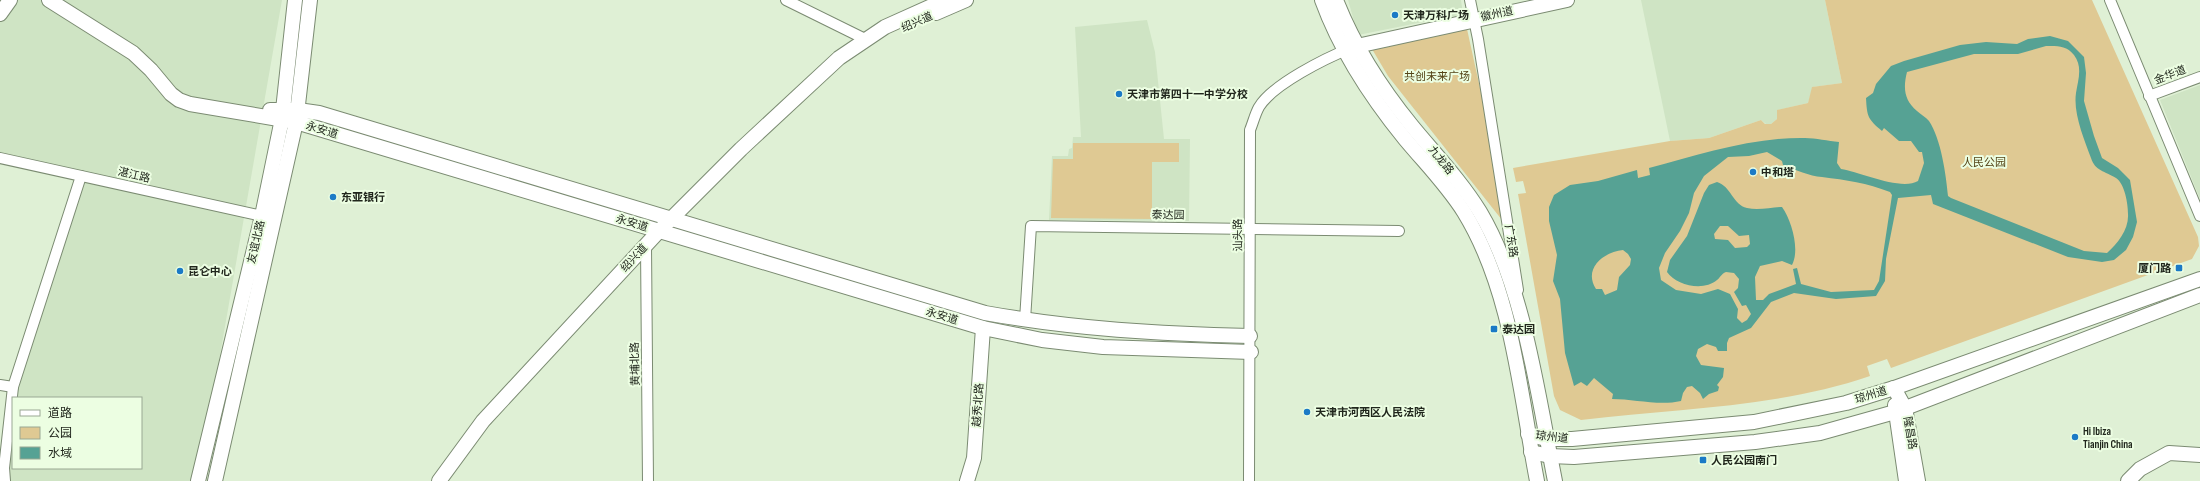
<svg xmlns="http://www.w3.org/2000/svg" width="2200" height="481" viewBox="0 0 2200 481" font-family="'Sofia Sans Condensed','Noto Sans SC',sans-serif">
<rect width="100%" height="100%" fill="#dff0d5"/>
<g fill="#cfe4c4">
<path d="M15 0H282L198 481H5L13 417V468H141V398H15L18 381 80 177 0 155V21Z"/>
<path d="M1348 0H1461L1463 14 1358 35Z"/>
<path d="M1641 0H1825L1842 83 1813 87 1808 103 1778 110 1777 119 1771 124H1766L1761 120 1709 138 1670 141Z"/>
<path d="M1147 20 1155 52 1164 139H1190L1189 221 1049 220 1052 156H1068L1069 149 1072 148 1073 137H1081L1075 27Z"/>
<path d="M2200 85V199L2160 100Z"/>
</g>
<g fill="#dfc993">
<path d="M1825 0H2092L2198 237 2199 246 2192 259 1891 368 1887 359 1867 366 1870 376C1777 408 1678 408 1581 420L1560 410 1554 396 1518 194 1526 193 1523 181 1516 182 1513 168 1670 141 1709 138 1761 120 1765 124H1771L1777 119V110L1808 103 1812 87 1842 83Z"/>
<path d="M1467 29 1493 147 1502 220 1388 76 1372 49Z"/>
<path d="M1073 143H1179V162H1152V219L1051 218 1053 159H1073Z"/>
</g>
<path fill="#56a294" fill-rule="evenodd" d="M2050 36 2068 41 2084 57 2086 73 2084 101 2094 136 2102 158 2118 168 2130 180 2137 222 2133 237 2126 250 2114 260 2102 262 2068 257 1933 204 1931 195 1898 198 1886 259 1885 281 1876 296 1836 299 1794 293 1771 302 1751 328 1729 338 1727 343V351H1718L1716 347 1707 344 1698 349 1696 356 1701 365 1724 368 1723 377 1717 385 1719 387 1718 391 1709 394 1703 399 1700 393 1692 386 1687 387 1683 393 1681 401C1659 406 1634 399 1612 399L1613 394 1594 378 1587 386 1581 382 1574 386 1565 353 1560 299 1553 281 1557 255 1549 221V207L1554 195 1570 185 1598 181 1637 170 1638 178 1650 175 1649 168C1699 155 1753 137 1805 138 1816 138 1828 141 1839 142L1837 163 1841 169C1860 172 1901 191 1918 181L1924 163 1922 152H1919L1911 141H1899L1884 128 1882 131C1868 119 1867 117 1866 98L1873 93 1876 84 1891 66 1904 61 1960 45 1986 42 2017 44 2028 39ZM2046 46C2057 46 2066 45 2074 55 2083 67 2078 80 2076 93 2073 113 2084 139 2091 158 2095 171 2105 171 2116 178 2125 184 2128 204 2128 214 2129 229 2118 243 2107 253L2084 251 1951 198 1948 196C1946 174 1941 139 1929 121 1926 117 1920 114 1917 111 1904 100 1903 88 1907 72L1974 54H2018ZM1767 152 1782 161 1783 165C1796 170 1809 176 1822 177 1846 180 1867 183 1890 192L1892 195 1891 202 1879 281 1874 290 1831 292 1801 284 1797 268 1793 269 1796 284 1769 294 1763 300H1756L1755 277 1760 266 1782 261 1792 265C1800 250 1792 221 1782 207 1771 207 1759 211 1747 208 1733 205 1731 186 1717 182L1709 185 1704 193 1687 236 1670 260 1667 272C1676 285 1703 292 1717 280 1720 278 1721 274 1726 272L1734 273 1739 279 1738 288 1734 292 1742 306 1746 305 1751 314 1747 320 1742 323 1737 318 1738 309 1730 294 1718 289 1701 294 1676 290 1661 280 1659 268 1665 253 1680 231 1689 213 1694 193 1704 176 1728 157 1749 156ZM1720 226H1728L1739 236 1749 235 1750 244 1747 247 1735 248 1728 240 1715 239 1714 234ZM1623 250 1628 254 1631 259 1630 265 1619 277 1617 290 1605 295 1602 289H1596C1583 269 1603 252 1623 250Z"/>
<g fill="none" stroke-linecap="round" stroke-linejoin="round">
<g stroke="#7b8b72" stroke-width="12">
<g id="street">
<path d="M786 0 867 40"/>
<path d="M1470 0 1478 39 1518 290"/>
<path d="M2110 0 2200 216"/>
<path d="M2149 96 2200 77"/>
<path d="M0 158 262 216"/>
<path d="M646 246 648 481"/>
<path d="M1025 320 1031 226 1399 231"/>
<path d="M0 385 13 387"/>
<path d="M5 481 4 468 13 387 81 176"/>
<path d="M1249 481 1250 130C1253 123 1255 114 1259 107 1273 84 1326 58 1351 48"/>
</g>
</g>
<g stroke="#7b8b72" stroke-width="16">
<g id="secondary">
<path d="M49 0 133 53 151 70 171 94 179 100 190 104 296 122 983 328 1042 340 1103 347 1251 352"/>
<path d="M1322 0C1341 52 1370 96 1405 139 1425 163 1447 185 1464 212 1512 290 1520 393 1537 481"/>
<path d="M1336 0C1354 46 1381 88 1412 126 1435 154 1461 181 1480 212 1524 286 1538 396 1555 481"/>
<path d="M936 13 966 0"/>
<path d="M0 14 10 0"/>
<path d="M1357 46 1567 0"/>
<path d="M270 110H298L319 113 985 313C1074 329 1161 334 1250 336"/>
<path d="M1894 388 1905 408 1918 481"/>
<path d="M1895 405 1906 481"/>
<path d="M1528 434 1546 439H1572L1754 422 1846 403 1894 388 2200 279"/>
<path d="M1531 452 1550 456 1574 457 1755 442 1820 433 1895 412 2200 295"/>
<path d="M198 481 262 216 282 119 295 0"/>
<path d="M215 481 296 122 310 0"/>
<path d="M439 481 483 421 659 231 741 149 839 58 885 27 945 0"/>
<path d="M967 481 974 458 983 328"/>
<path d="M2128 481 2140 469 2169 453 2200 455"/>
</g>
</g>
<use href="#street" stroke="#fff" stroke-width="10"/>
<use href="#secondary" stroke="#fff" stroke-width="14"/>
</g>
<g fill="#1b7ac6" stroke="#ecfee2" stroke-width="1.5">
<circle cx="1395" cy="15" r="4"/>
<circle cx="1119" cy="94" r="4"/>
<circle cx="1753" cy="172" r="4"/>
<circle cx="333" cy="197" r="4"/>
<rect x="2175" y="264" width="8" height="8" rx="2"/>
<circle cx="180" cy="271" r="4"/>
<rect x="1490" y="325" width="8" height="8" rx="2"/>
<circle cx="1307" cy="412" r="4"/>
<circle cx="2075" cy="437" r="4"/>
<rect x="1699" y="456" width="8" height="8" rx="2"/>
</g>
<g text-anchor="middle" dominant-baseline="central" stroke-width="4" stroke-linejoin="round" paint-order="stroke">
<g font-size="11" fill="#20261c" stroke="#ecfee2">
<text transform="translate(1497 14) rotate(-12)">徽州道</text>
<text transform="translate(917 22) rotate(-24)">绍兴道</text>
<text transform="translate(2170 75) rotate(-21)">金华道</text>
<text transform="translate(322 130) rotate(17)">永安道</text>
<text transform="translate(1441 160) rotate(51)">九龙路</text>
<text transform="translate(134 175) rotate(13)">湛江路</text>
<text transform="translate(1168 215) rotate(1)">泰达园</text>
<text transform="translate(632 223) rotate(17)">永安道</text>
<text transform="translate(1238 235) rotate(-91)">汕头路</text>
<text transform="translate(1511 241) rotate(81)">广东路</text>
<text transform="translate(256 242) rotate(-77)">友谊北路</text>
<text transform="translate(634 258) rotate(-47)">绍兴道</text>
<text transform="translate(942 316) rotate(17)">永安道</text>
<text transform="translate(635 364) rotate(-91)">黄埔北路</text>
<text transform="translate(1871 395) rotate(-17)">琼州道</text>
<text transform="translate(978 405) rotate(-86)">越秀北路</text>
<text transform="translate(1910 433) rotate(80)">隆昌路</text>
<text transform="translate(1552 437) rotate(6)">琼州道</text>
</g>
<g font-size="11" font-weight="bold" fill="#20261c" stroke="#ecfee2" text-anchor="start">
<text x="1403" y="15">天津万科广场</text>
<text x="1127" y="94">天津市第四十一中学分校</text>
<text x="1761" y="172">中和塔</text>
<text x="341" y="197">东亚银行</text>
<text x="2171" y="268" text-anchor="end">厦门路</text>
<text x="188" y="271">昆仑中心</text>
<text x="1502" y="329">泰达园</text>
<text x="1315" y="412">天津市河西区人民法院</text>
<text x="2083" y="431">Hi Ibiza<tspan x="2083" dy="13">Tianjin China</tspan></text>
<text x="1711" y="460">人民公园南门</text>
</g>
<g font-size="11" fill="#544417" stroke="#ecfee2">
<text x="1437" y="76">共创未来广场</text>
<text x="1984" y="162">人民公园</text>
</g>
</g>
<rect x="12" y="397" width="130" height="72" fill="#ecfee2" stroke="#9aa893"/>
<rect x="20" y="410" width="20" height="6" fill="#ffffff" stroke="#9aa893"/>
<text x="48" y="417" font-size="12" fill="#20261c">道路</text>
<rect x="20" y="427" width="20" height="12" fill="#dfc993" stroke="#9aa893"/>
<text x="48" y="437" font-size="12" fill="#20261c">公园</text>
<rect x="20" y="447" width="20" height="12" fill="#56a294" stroke="#9aa893"/>
<text x="48" y="457" font-size="12" fill="#20261c">水域</text>
</svg>
